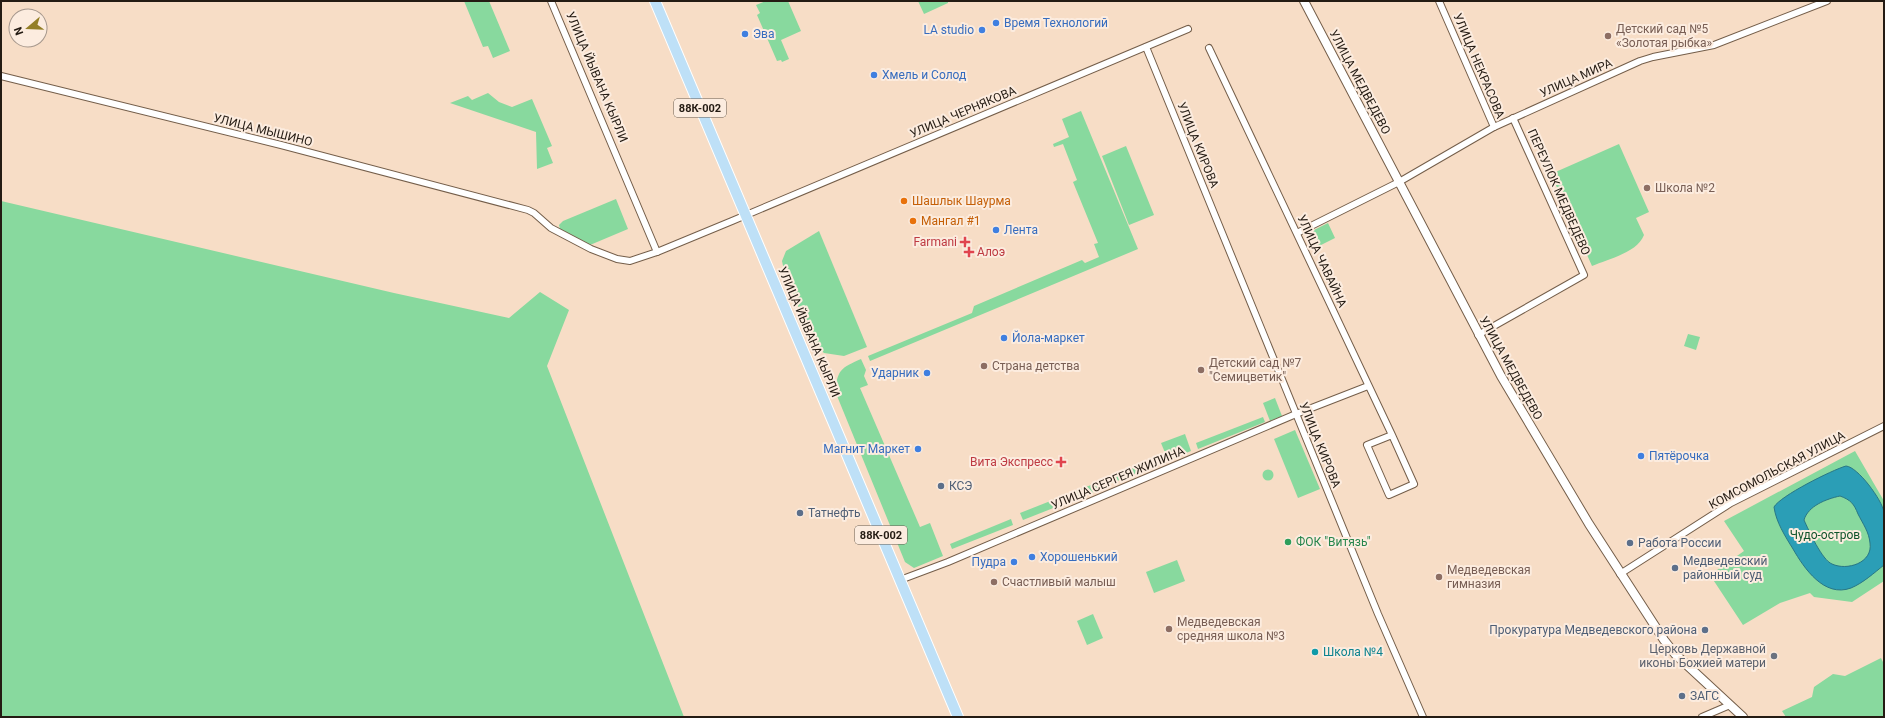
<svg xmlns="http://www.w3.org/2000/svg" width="1885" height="718" viewBox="0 0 1885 718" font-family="Roboto,sans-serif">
<rect width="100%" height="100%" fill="#f7ddc6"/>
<g fill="#88d99e">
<path d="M464 1H489L510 51 493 58 488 46 483 47Z"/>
<path d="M766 1H788L801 31 781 40 789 59 782 62 781 60 777 61 757 15 760 13 756 5Z"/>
<path d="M918 1H948V3L924 14Z"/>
<path d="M488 93 499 102 512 107 532 99 552 146 547 148 553 163 537 169 536 132 450 103 468 96 472 100Z"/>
<path d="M1081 111 1138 249 870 361 868 356 972 313 974 306 1082 260 1085 263 1099 257 1094 244 1098 243 1073 182 1077 180 1063 144 1054 147 1053 144 1069 137 1062 119Z"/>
<path d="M1619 144 1649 212 1636 218 1644 235C1637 253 1608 259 1592 266L1551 174Z"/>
<path d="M1126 146 1154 215 1129 225 1102 156Z"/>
<path d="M616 199 628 229 590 245 560 229 559 225 563 221Z"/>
<path d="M1 201 394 293 509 318 540 292 569 310 547 366 684 717H1Z"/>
<path d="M1328 223 1335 238 1317 247 1310 232Z"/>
<path d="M819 231 867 347 844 356 824 353 814 344 785 275 782 261 786 251Z"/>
<path d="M1688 334 1700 337 1696 350 1684 346Z"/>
<path d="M861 359 866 370 864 376 868 385 860 388 920 527 930 523 943 556 914 568 905 562 835 391C838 369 841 368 861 359Z"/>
<path d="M1275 398 1282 416 1270 421 1263 403Z"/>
<path d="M1263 417 1265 422 1198 449 1196 443Z"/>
<path d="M1295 430 1320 489 1298 498 1274 439Z"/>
<path d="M1185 434 1191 451 1168 460 1161 443Z"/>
<path d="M1855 451 1884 501V581L1852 602 1814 597 1810 593 1780 603 1743 625 1710 575 1744 551 1724 521Z"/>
<path d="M1156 459 1158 465 1107 485 1105 479Z"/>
<circle cx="1268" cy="475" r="5.5"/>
<path d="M1096 483 1099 490 1023 520 1020 513Z"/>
<path d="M1011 519 1013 525 952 549 950 544Z"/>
<path d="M1177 560 1185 581 1154 593 1146 572Z"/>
<path d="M1093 614 1103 638 1087 645 1077 621Z"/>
<path d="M1881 658 1884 664V717H1786L1782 711 1812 697 1814 687 1833 674 1845 676Z"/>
</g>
<path fill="#2b9eb6" stroke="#297785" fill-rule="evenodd" d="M1846 466C1858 467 1882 500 1884 512 1885 529 1884 548 1884 565 1874 573 1863 583 1851 588 1824 598 1804 568 1793 549 1785 536 1776 522 1774 507 1780 496 1832 470 1846 466ZM1840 496C1851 500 1854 504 1858 514 1863 524 1869 532 1870 543 1873 563 1847 571 1832 564 1822 560 1809 531 1804 520 1808 506 1826 499 1840 496Z"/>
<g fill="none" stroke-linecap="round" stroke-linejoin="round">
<g stroke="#745e4a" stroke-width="8">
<g id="minor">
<path d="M551 1 657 252"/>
<path d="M1439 1 1494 127"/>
<path d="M1146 47 1378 614 1423 717"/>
<path d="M1209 48 1392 435 1414 484 1389 495 1367 445 1392 435"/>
<path d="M1 76 281 145 528 210 534 213 551 228 591 249 617 259 630 261 657 252 732 221 1188 29"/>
<path d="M1297 233 1399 182 1494 127 1640 61 1653 57 1714 45 1827 1"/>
<path d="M1478 335 1584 275 1513 118"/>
<path d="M1620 574 1731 503 1884 426"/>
<path d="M900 580 948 562 1296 414 1368 386"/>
<path d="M1702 717 1730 705"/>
</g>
</g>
<g stroke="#745e4a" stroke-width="10">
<path id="tertiary" d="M1304 1 1501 376 1589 524 1664 640 1675 654 1743 717"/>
</g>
<g stroke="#fff" stroke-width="12">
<path id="primary" d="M655 1 958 717"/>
</g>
<use href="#minor" stroke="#fff" stroke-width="6"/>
<use href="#tertiary" stroke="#fff" stroke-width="8"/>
<use href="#primary" stroke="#bee0f7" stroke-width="10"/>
</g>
<g fill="#3f7fe0" stroke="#fcecdf" stroke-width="1.5">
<circle cx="996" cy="23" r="4"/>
<circle cx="982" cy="30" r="4"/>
<circle cx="745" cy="34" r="4"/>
<circle cx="874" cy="75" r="4"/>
<circle cx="996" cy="230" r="4"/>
<circle cx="1004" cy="338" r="4"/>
<circle cx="927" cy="373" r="4"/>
<circle cx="918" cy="449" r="4"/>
<circle cx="1641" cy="456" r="4"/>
<circle cx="1032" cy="557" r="4"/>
<circle cx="1014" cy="562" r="4"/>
</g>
<g fill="#8d6e63" stroke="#fcecdf" stroke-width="1.5">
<circle cx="1608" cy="36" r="4"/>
<circle cx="1647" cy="188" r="4"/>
<circle cx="984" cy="366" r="4"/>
<circle cx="1201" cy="370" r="4"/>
<circle cx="1439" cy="577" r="4"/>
<circle cx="994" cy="582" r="4"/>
<circle cx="1169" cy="629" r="4"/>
</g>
<g fill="#e8710a" stroke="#fcecdf" stroke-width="1.5">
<circle cx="904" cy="201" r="4"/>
<circle cx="913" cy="221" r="4"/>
</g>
<g fill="#e0444e" stroke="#fcecdf" stroke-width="1.5">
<path d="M963 236h4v4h4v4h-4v4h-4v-4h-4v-4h4z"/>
<path d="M967 246h4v4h4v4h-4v4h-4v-4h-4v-4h4z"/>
<path d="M1059 456h4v4h4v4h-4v4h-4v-4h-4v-4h4z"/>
</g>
<g fill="#5c6f8a" stroke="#fcecdf" stroke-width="1.5">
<circle cx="941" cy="486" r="4"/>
<circle cx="800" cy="513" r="4"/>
<circle cx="1630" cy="543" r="4"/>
<circle cx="1675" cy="568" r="4"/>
<circle cx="1705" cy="630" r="4"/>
<circle cx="1682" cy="696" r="4"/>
</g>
<circle fill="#2e9e5b" stroke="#fcecdf" stroke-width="1.5" cx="1288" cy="542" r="4"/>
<circle fill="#0f9aa8" stroke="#fcecdf" stroke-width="1.5" cx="1315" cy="652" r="4"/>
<circle fill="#6b7280" stroke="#fcecdf" stroke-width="1.5" cx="1774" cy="656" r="4"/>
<g text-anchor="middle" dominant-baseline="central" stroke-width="4" stroke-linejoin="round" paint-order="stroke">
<g fill="#fcecdf" stroke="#655a50" stroke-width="1">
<rect x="674" y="99" width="52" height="18" rx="3"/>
<rect x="855" y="526" width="52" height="18" rx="3"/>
</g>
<g font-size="11" font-weight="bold" fill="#241b13">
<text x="700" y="108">88К-002</text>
<text x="881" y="535">88К-002</text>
</g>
<g font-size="12" fill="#366cbe" stroke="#fcecdf" text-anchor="start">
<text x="1004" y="23">Время Технологий</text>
<text x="974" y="30" text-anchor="end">LА studio</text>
<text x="753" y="34">Эва</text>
<text x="882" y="75">Хмель и Солод</text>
<text x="1004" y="230">Лента</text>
<text x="1012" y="338">Йола-маркет</text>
<text x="919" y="373" text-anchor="end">Ударник</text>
<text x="910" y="449" text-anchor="end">Магнит Маркет</text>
<text x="1649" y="456">Пятёрочка</text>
<text x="1040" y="557">Хорошенький</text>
<text x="1006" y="562" text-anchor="end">Пудра</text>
</g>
<g font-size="12" fill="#785e54" stroke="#fcecdf" text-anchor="start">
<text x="1616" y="29">Детский сад №5<tspan x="1616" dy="14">«Золотая рыбка»</tspan></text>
<text x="1655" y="188">Школа №2</text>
<text x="1209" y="363">Детский сад №7<tspan x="1209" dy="14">"Семицветик"</tspan></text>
<text x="992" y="366">Страна детства</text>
<text x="1447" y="570">Медведевская<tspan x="1447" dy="14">гимназия</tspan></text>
<text x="1002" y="582">Счастливый малыш</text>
<text x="1177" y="622">Медведевская<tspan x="1177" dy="14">средняя школа №3</tspan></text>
</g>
<g font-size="12" fill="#241b13" stroke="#fcecdf">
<text transform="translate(1479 66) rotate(67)">УЛИЦА НЕКРАСОВА</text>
<text transform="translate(597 77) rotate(67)">УЛИЦА ЙЫВАНА КЫРЛИ</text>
<text transform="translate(1576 78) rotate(-24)">УЛИЦА МИРА</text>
<text transform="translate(1360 82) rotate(62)">УЛИЦА МЕДВЕДЕВО</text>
<text transform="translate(963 112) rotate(-23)">УЛИЦА ЧЕРНЯКОВА</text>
<text transform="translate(263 130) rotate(14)">УЛИЦА МЫШИНО</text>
<text transform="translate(1198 145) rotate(68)">УЛИЦА КИРОВА</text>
<text transform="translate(1559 192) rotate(66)">ПЕРЕУЛОК МЕДВЕДЕВО</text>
<text transform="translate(1322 261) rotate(65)">УЛИЦА ЧАВАЙНА</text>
<text transform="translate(809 332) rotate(67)">УЛИЦА ЙЫВАНА КЫРЛИ</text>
<text transform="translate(1511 368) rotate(61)">УЛИЦА МЕДВЕДЕВО</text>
<text transform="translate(1320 445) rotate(68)">УЛИЦА КИРОВА</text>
<text transform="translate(1777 470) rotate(-28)">КОМСОМОЛЬСКАЯ УЛИЦА</text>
<text transform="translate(1118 478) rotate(-23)">УЛИЦА СЕРГЕЯ ЖИЛИНА</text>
</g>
<g font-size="12" fill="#c56008" stroke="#fcecdf" text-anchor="start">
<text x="912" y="201">Шашлык Шаурма</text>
<text x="921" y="221">Мангал #1</text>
</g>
<g font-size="12" fill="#be3a42" stroke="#fcecdf" text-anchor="end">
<text x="957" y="242">Farmani</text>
<text x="977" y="252" text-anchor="start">Алоэ</text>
<text x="1053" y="462">Вита Экспресс</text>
</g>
<g font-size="12" fill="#4e5e75" stroke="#fcecdf" text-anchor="start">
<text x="949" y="486">КСЭ</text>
<text x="808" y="513">Татнефть</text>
<text x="1638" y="543">Работа России</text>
<text x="1683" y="561">Медведевский<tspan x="1683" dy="14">районный суд</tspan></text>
<text x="1697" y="630" text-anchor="end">Прокуратура Медведевского района</text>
<text x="1690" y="696">ЗАГС</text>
</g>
<g font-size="12" fill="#0e542b" stroke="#fcecdf">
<text x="1825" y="535">Чудо-остров</text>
</g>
<g font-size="12" fill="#27864d" stroke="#fcecdf" text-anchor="start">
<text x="1296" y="542">ФОК "Витязь"</text>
</g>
<g font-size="12" fill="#5b616d" stroke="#fcecdf" text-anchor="end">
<text x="1766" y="649">Церковь Державной<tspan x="1766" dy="14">иконы Божией матери</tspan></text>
</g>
<g font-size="12" fill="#0d838f" stroke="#fcecdf" text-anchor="start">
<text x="1323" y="652">Школа №4</text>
</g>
</g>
<rect width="1885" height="718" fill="none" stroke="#241b13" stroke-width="4"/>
<g transform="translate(28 28) rotate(251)"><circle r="19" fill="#fcecdf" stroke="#a6988d"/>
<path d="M0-3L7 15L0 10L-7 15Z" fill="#947f26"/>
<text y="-6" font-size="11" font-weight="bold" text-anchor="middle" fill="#241b13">N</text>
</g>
</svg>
